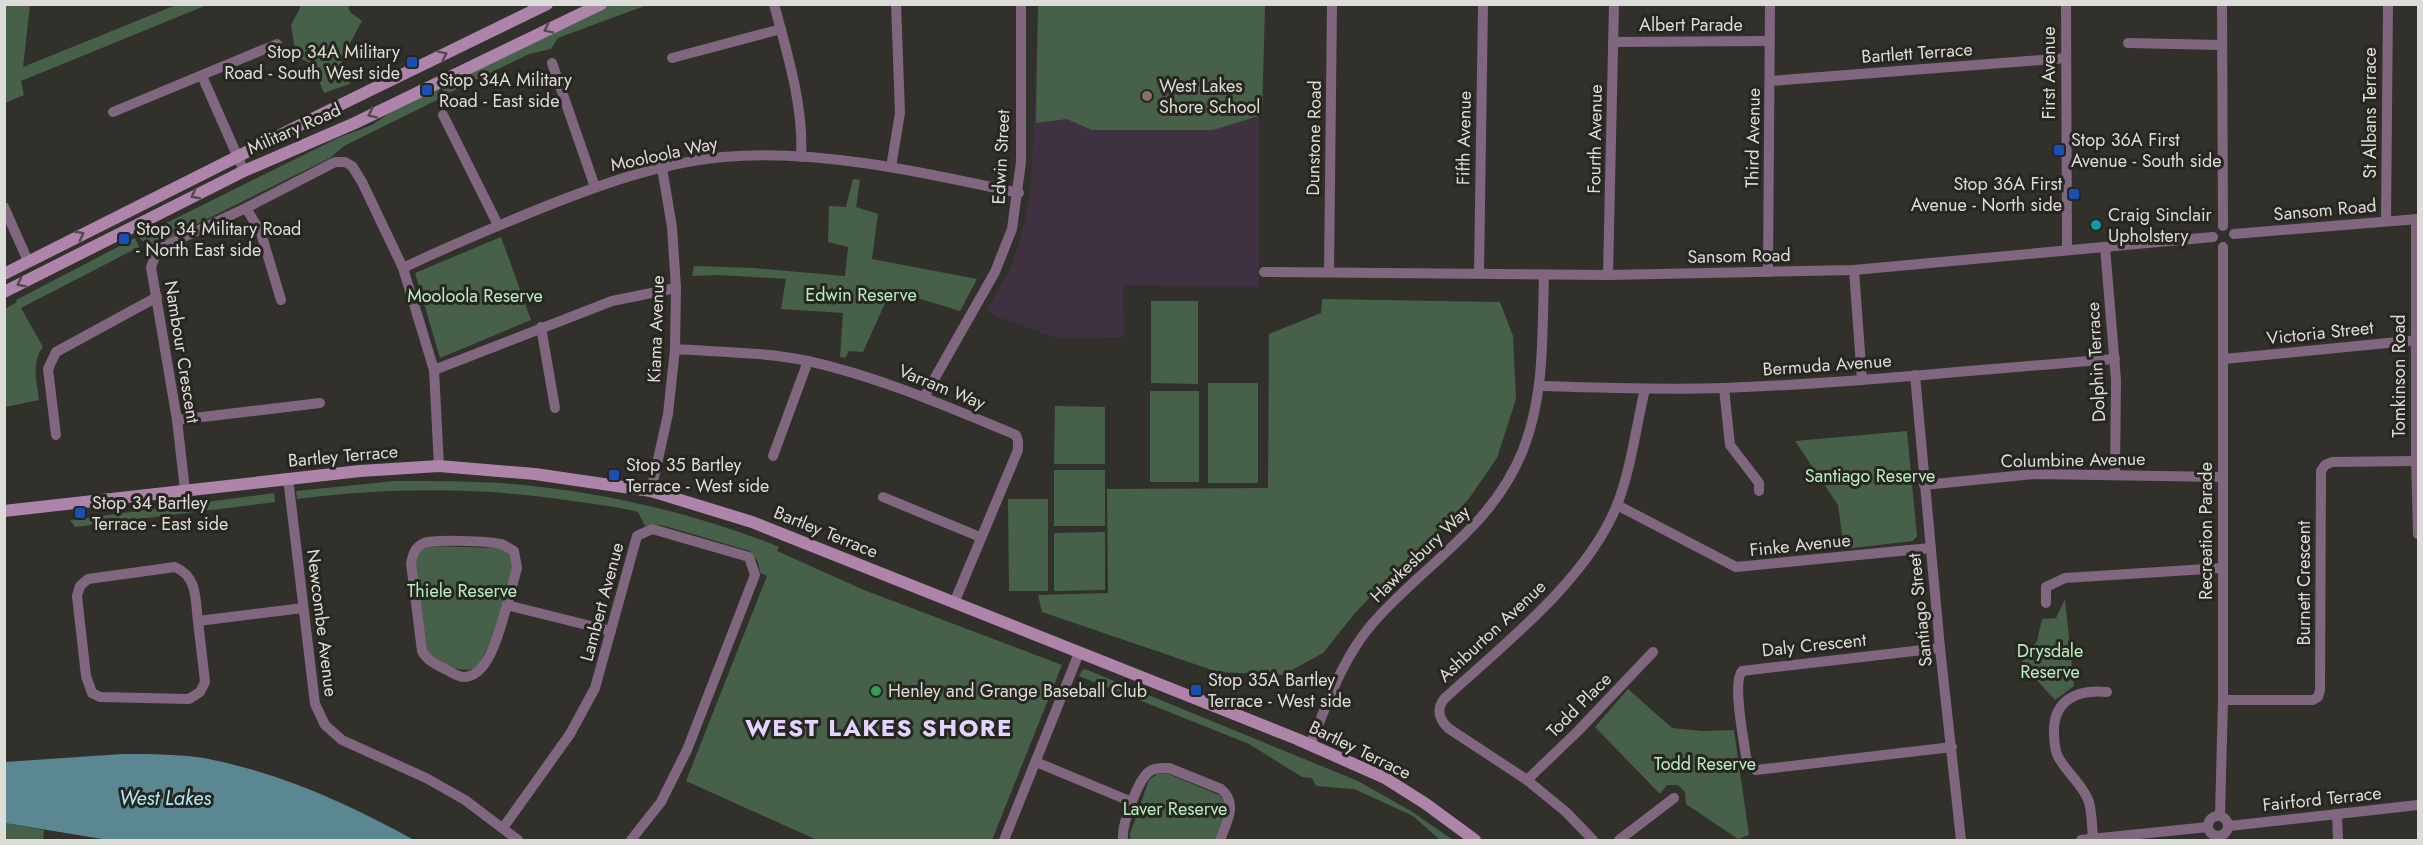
<svg xmlns="http://www.w3.org/2000/svg" width="2423" height="845" viewBox="0 0 2423 845" font-family="Jost,sans-serif">
<rect width="100%" height="100%" fill="#31302a"/>
<path fill="#3e3241" d="M1038 5H1259V287L1123 285 1124 337 1057 338 995 316 987 310 1011 267 1022 233 1031 187Z"/>
<g fill="#46604a">
<path d="M5 4 30 5 23 67 176 5H207L21 81 24 95 5 103Z"/>
<path d="M609 4 647 5 558 38 551 49 529 54 445 95 441 87Z"/>
<path d="M299 5H348L350 12 362 21 341 60 350 84 324 93 312 64 296 56 291 25 300 8Z"/>
<path d="M1038 5H1265L1262 115 1213 130H1092L1067 119 1036 123Z"/>
<path d="M438 88 443 97 344 146 330 158 159 243 152 248 138 237 340 137 372 125 397 108Z"/>
<path d="M853 179 860 180 856 207 878 214 872 259 977 279 960 311 891 290 863 352 849 351 845 358 840 357 843 313 781 309 786 279 719 275 692 276 694 266 754 268 845 276 848 247 828 242 829 206 846 207Z"/>
<path d="M501 237 531 320 440 358 415 273Z"/>
<path d="M135 238 139 247 21 308 43 347C31 363 37 382 39 400L5 407V309L17 302 16 300Z"/>
<path d="M1322 299 1500 302 1513 336 1516 399 1497 458 1470 497 1440 532 1393 573 1355 613 1323 653 1283 675 1218 672 1042 612 1038 595 1108 593 1107 489 1268 488 1269 334 1321 313Z"/>
<path d="M1151 301H1198V384L1151 383Z"/>
<rect x="1208" y="383" width="50" height="100"/>
<rect x="1150" y="391" width="49" height="91"/>
<path d="M1055 406 1105 407V464H1054Z"/>
<path d="M1907 431 1917 536 1913 541 1844 549 1838 505 1795 441Z"/>
<rect x="1054" y="470" width="51" height="56"/>
<path d="M395 481C434 481 474 481 513 484 603 492 695 513 779 547L777 551 864 590 1062 665 992 840H817L686 781 767 576 760 573 758 562 750 551 665 526 653 524 645 526 638 512C619 507 599 505 580 502 485 487 392 487 297 499L296 491Z"/>
<path d="M274 493 275 502 75 527 70 520Z"/>
<path d="M1008 499H1048V591H1009Z"/>
<path d="M1105 532V590L1054 591V533Z"/>
<path d="M427 546 498 548 510 553 514 563 495 633 477 668C459 674 436 664 425 648L415 564 420 550Z"/>
<path d="M2065 599 2074 686 2055 700 2021 663 2037 641 2042 619 2056 618Z"/>
<path d="M1085 669 1358 781 1411 811 1453 840H1440L1413 816 1354 789 1316 786 1312 778 1302 777 1249 744 1079 676 1082 670Z"/>
<path d="M1628 689 1672 728 1702 731 1734 730 1749 835 1738 839 1686 804 1685 792 1678 785H1667L1660 794 1595 727Z"/>
<path d="M1166 773 1219 795 1225 802 1226 813 1214 840H1130V834L1149 780 1157 774Z"/>
<path d="M5 823 44 830 43 840H5Z"/>
</g>
<path fill="#5b8793" d="M122 754C151 754 181 754 209 759 283 774 349 804 414 840H108L5 823V762Z"/>
<g fill="none" stroke-linecap="round" stroke-linejoin="round">
<g stroke="#81667f" stroke-width="10">
<path d="M774 4C787 53 804 106 801 157"/>
<path d="M2066 4 2067 250"/>
<path d="M2222 4 2223 226"/>
<path d="M1613 42 1769 41"/>
<path d="M2128 43 2221 45"/>
<path d="M672 58 781 29"/>
<path d="M552 63 595 187"/>
<path d="M202 76 244 171"/>
<path d="M1770 81 2066 58"/>
<path d="M113 112 277 44"/>
<path d="M443 115 498 225"/>
<path d="M891 167 900 113 896 4"/>
<path d="M4 207 28 261"/>
<path d="M246 208 261 233 281 300"/>
<path d="M2416 219V458L2418 534"/>
<path d="M2386 221 2388 4"/>
<path d="M2234 234 2418 219"/>
<path d="M2105 247 2116 380 2115 475"/>
<path d="M403 268C449 246 497 226 544 207 602 184 660 163 723 157 816 148 927 173 1019 193"/>
<path d="M1854 270 1862 380"/>
<path d="M1264 272 1608 275 1854 270 2213 237"/>
<path d="M1329 272 1332 4"/>
<path d="M1768 272 1770 4"/>
<path d="M1479 273 1483 4"/>
<path d="M1608 275 1614 4"/>
<path d="M541 327 555 408"/>
<path d="M675 349C719 352 764 352 808 361 880 377 948 407 1016 435L1018 441V450L954 603"/>
<path d="M2224 359 2418 340"/>
<path d="M434 370 612 301 676 288"/>
<path d="M1915 375 1940 648 1961 840"/>
<path d="M1541 386C1602 388 1662 390 1723 388 1854 383 1984 369 2115 359"/>
<path d="M1724 388 1730 445 1759 483V491"/>
<path d="M924 397 995 272 1012 229 1021 162V4"/>
<path d="M177 420 320 403"/>
<path d="M56 435 48 369 56 352 157 297"/>
<path d="M773 456 808 361"/>
<path d="M288 478 315 704 325 725 342 740 426 778 465 800 518 840"/>
<path d="M1924 485 2035 474 2223 477"/>
<path d="M185 490 177 420 151 267 158 249 246 208 335 162H345L352 166 362 182 403 268 434 370 439 466"/>
<path d="M651 491 668 414 675 349 676 288 672 227 662 168"/>
<path d="M883 497 980 537"/>
<path d="M1617 505 1736 567 1930 548"/>
<path d="M2046 603V587L2065 578 2222 568"/>
<path d="M507 605 517 568 514 551C509 548 506 546 501 544 489 541 433 539 424 543 415 547 413 554 411 563L422 651C427 661 437 665 447 670 452 673 458 677 464 677 490 677 501 625 507 605L611 631"/>
<path d="M198 621C195 599 198 577 175 567L88 579 80 586 77 596 86 676 92 693 100 697 189 699 200 692 205 682 198 621 303 608"/>
<path d="M1940 648 1742 671C1732 683 1744 740 1746 757L1750 766 1756 770 1952 747"/>
<path d="M2223 700H2313L2318 697 2320 690 2321 471 2325 465 2332 462 2416 461"/>
<path d="M1310 745C1328 702 1342 659 1372 624 1424 564 1492 528 1523 450 1545 394 1542 335 1544 275"/>
<path d="M1036 762 1132 802"/>
<path d="M1527 780 1578 731 1653 652"/>
<path d="M2337 814 2338 840"/>
<circle cx="2218" cy="826" r="10"/>
<path d="M2220 816 2223 700V247"/>
<path d="M2229 826 2418 805"/>
<path d="M503 828 570 734 595 688 637 536 652 529 749 557 755 575 687 750 661 802 631 840"/>
<path d="M2093 839C2092 827 2092 813 2089 802 2083 785 2069 775 2060 760 2055 753 2054 742 2054 733 2053 700 2077 689 2107 692"/>
<path d="M1004 840 1079 653"/>
<path d="M1123 840C1121 826 1138 779 1150 771 1156 767 1163 768 1169 768L1221 789C1239 804 1226 823 1220 840"/>
<path d="M1593 840 1566 812 1527 780 1448 728C1439 719 1436 710 1444 699 1503 645 1587 580 1617 505 1631 469 1636 427 1645 389"/>
<path d="M1619 840 1674 798"/>
<path d="M2081 840 2208 827"/>
</g>
<g stroke="#af84ab" stroke-width="12">
<path d="M4 274 344 103 547 4"/>
<path d="M4 292 244 171 355 123 601 4"/>
<path d="M4 511 360 471 439 466 535 474 651 491 752 522 1297 739 1385 778 1426 804 1475 840"/>
</g>
</g>
<defs><path id="oneway-chevron" d="M-2-3.5L2.5 0L-2 3.5" fill="none" stroke-width="1.6" stroke-linecap="round" stroke-linejoin="round" transform="scale(1.5)"/></defs>
<g stroke="#574751">
<use href="#oneway-chevron" transform="translate(548 29) rotate(154)"/>
<use href="#oneway-chevron" transform="translate(443 55) rotate(-26)"/>
<use href="#oneway-chevron" transform="translate(372 114) rotate(154)"/>
<use href="#oneway-chevron" transform="translate(195 195) rotate(153)"/>
<use href="#oneway-chevron" transform="translate(80 235) rotate(-27)"/>
<use href="#oneway-chevron" transform="translate(21 283) rotate(153)"/>
</g>
<g fill="#1a4fb4" stroke="#272620" stroke-width="2">
<rect x="406" y="56" width="12" height="12" rx="3"/>
<rect x="421" y="84" width="12" height="12" rx="3"/>
<rect x="2053" y="144" width="12" height="12" rx="3"/>
<rect x="2068" y="188" width="12" height="12" rx="3"/>
<rect x="118" y="233" width="12" height="12" rx="3"/>
<rect x="608" y="469" width="12" height="12" rx="3"/>
<rect x="74" y="507" width="12" height="12" rx="3"/>
<rect x="1190" y="684" width="12" height="12" rx="3"/>
</g>
<circle fill="#8d6e63" stroke="#272620" stroke-width="2" cx="1147" cy="96" r="6"/>
<circle fill="#0f9aa8" stroke="#272620" stroke-width="2" cx="2096" cy="225" r="6"/>
<circle fill="#2e9e5b" stroke="#272620" stroke-width="2" cx="876" cy="691" r="6"/>
<g text-anchor="middle" dominant-baseline="central" stroke-width="6" stroke-linejoin="round" paint-order="stroke">
<g font-size="18" fill="#dcdcd8" stroke="#272620">
<text x="1691" y="25">Albert Parade</text>
<text transform="translate(1917 53) rotate(-4)">Bartlett Terrace</text>
<text transform="translate(2049 73) rotate(-90)">First Avenue</text>
<text transform="translate(2370 113) rotate(-90)">St Albans Terrace</text>
<text transform="translate(294 129) rotate(-24)">Military Road</text>
<text transform="translate(1314 138) rotate(-89)">Dunstone Road</text>
<text transform="translate(1464 138) rotate(-89)">Fifth Avenue</text>
<text transform="translate(1753 138) rotate(-89)">Third Avenue</text>
<text transform="translate(1595 139) rotate(-89)">Fourth Avenue</text>
<text transform="translate(664 154) rotate(-12)">Mooloola Way</text>
<text transform="translate(1001 157) rotate(-87)">Edwin Street</text>
<text transform="translate(2325 210) rotate(-5)">Sansom Road</text>
<text transform="translate(1739 256) rotate(-1)">Sansom Road</text>
<text transform="translate(656 329) rotate(-88)">Kiama Avenue</text>
<text transform="translate(2320 333) rotate(-6)">Victoria Street</text>
<text transform="translate(182 352) rotate(81)">Nambour Crescent</text>
<text transform="translate(2096 362) rotate(-93)">Dolphin Terrace</text>
<text transform="translate(1827 365) rotate(-4)">Bermuda Avenue</text>
<text transform="translate(2399 376) rotate(-90)">Tomkinson Road</text>
<text transform="translate(942 387) rotate(22)">Varram Way</text>
<text transform="translate(343 456) rotate(-5)">Bartley Terrace</text>
<text transform="translate(2073 460) rotate(-1)">Columbine Avenue</text>
<text transform="translate(2206 531) rotate(-90)">Recreation Parade</text>
<text transform="translate(826 532) rotate(22)">Bartley Terrace</text>
<text transform="translate(1800 545) rotate(-6)">Finke Avenue</text>
<text transform="translate(1420 554) rotate(-44)">Hawkesbury Way</text>
<text transform="translate(2304 583) rotate(-90)">Burnett Crescent</text>
<text transform="translate(602 602) rotate(-75)">Lambert Avenue</text>
<text transform="translate(1920 610) rotate(-96)">Santiago Street</text>
<text transform="translate(322 623) rotate(83)">Newcombe Avenue</text>
<text transform="translate(1492 631) rotate(-43)">Ashburton Avenue</text>
<text transform="translate(1814 645) rotate(-6)">Daly Crescent</text>
<text transform="translate(1579 705) rotate(-45)">Todd Place</text>
<text transform="translate(1360 750) rotate(26)">Bartley Terrace</text>
<text transform="translate(2322 799) rotate(-6)">Fairford Terrace</text>
</g>
<g font-size="18" fill="#dcdcd8" stroke="#272620" text-anchor="start">
<text x="400" y="52" text-anchor="end">Stop 34A Military<tspan x="400" dy="21">Road - South West side</tspan></text>
<text x="439" y="80">Stop 34A Military<tspan x="439" dy="21">Road - East side</tspan></text>
<text x="1159" y="86">West Lakes<tspan x="1159" dy="21">Shore School</tspan></text>
<text x="2071" y="140">Stop 36A First<tspan x="2071" dy="21">Avenue - South side</tspan></text>
<text x="2062" y="184" text-anchor="end">Stop 36A First<tspan x="2062" dy="21">Avenue - North side</tspan></text>
<text x="2108" y="215">Craig Sinclair<tspan x="2108" dy="21">Upholstery</tspan></text>
<text x="136" y="229">Stop 34 Military Road<tspan x="136" dy="21">- North East side</tspan></text>
<text x="626" y="465">Stop 35 Bartley<tspan x="626" dy="21">Terrace - West side</tspan></text>
<text x="92" y="503">Stop 34 Bartley<tspan x="92" dy="21">Terrace - East side</tspan></text>
<text x="1208" y="680">Stop 35A Bartley<tspan x="1208" dy="21">Terrace - West side</tspan></text>
<text x="888" y="691">Henley and Grange Baseball Club</text>
</g>
<g font-size="18" fill="#b9eec1" stroke="#272620">
<text x="861" y="295">Edwin Reserve</text>
<text x="475" y="296">Mooloola Reserve</text>
<text x="1870" y="476">Santiago Reserve</text>
<text x="462" y="591">Thiele Reserve</text>
<text x="2050" y="651">Drysdale<tspan x="2050" dy="21">Reserve</tspan></text>
<text x="1705" y="764">Todd Reserve</text>
<text x="1175" y="809">Laver Reserve</text>
</g>
<g font-size="20" font-style="italic" fill="#afebfd" stroke="#272620">
<text x="165" y="798">West Lakes</text>
</g>
<g font-size="24" font-weight="bold" letter-spacing="1.5" fill="#e4d4ff" stroke="#272620">
<text x="879" y="727">WEST LAKES SHORE</text>
</g>
</g>
<rect width="2423" height="845" fill="none" stroke="#dcdcd8" stroke-width="12"/>
</svg>
